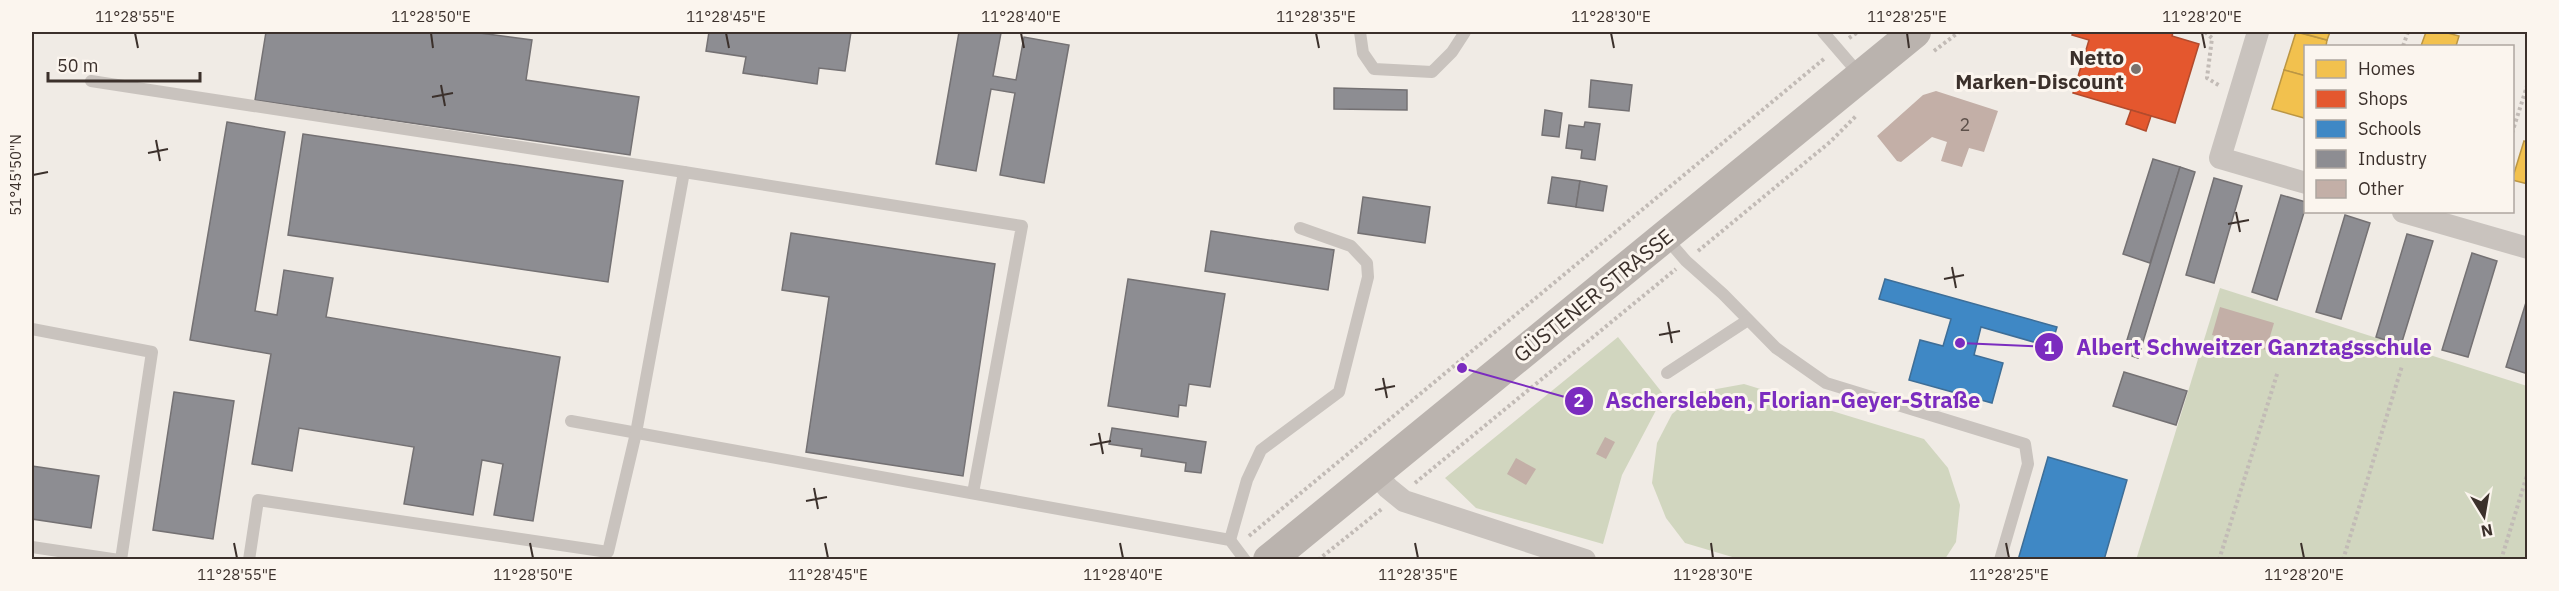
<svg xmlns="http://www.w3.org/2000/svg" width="2559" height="591" viewBox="0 0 2559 591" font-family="'IBM Plex Sans',sans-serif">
<rect width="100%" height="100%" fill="#f0ebe5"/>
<g fill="#d1d6bf">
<path d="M2220 288 2527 386V559L2136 560Z"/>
<path d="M1618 337 1664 395 1622 475 1603 544 1476 508 1445 478Z"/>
<path d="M1744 384 1924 439 1948 468 1960 505 1956 542 1945 559H1739L1685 543 1666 518 1652 483 1657 443 1672 414 1700 392Z"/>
</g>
<g fill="#f2c14e" stroke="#bb9644" stroke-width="1.5">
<path d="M2296 32 2327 40 2326 46H2306V76L2284 70Z"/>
<path d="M2298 32H2330L2327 40Z"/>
<path d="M2426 32H2444L2459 36 2456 46H2421Z"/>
<path d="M2284 70 2306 76 2304 118 2272 109Z"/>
<path d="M2524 141 2528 142V184L2512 180Z"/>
</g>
<g fill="#e4572e" stroke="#b14b2d" stroke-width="1.5">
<path d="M2073 32H2173L2172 36 2199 44 2175 123 2073 93 2089 40 2072 35Z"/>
<path d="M2131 110 2151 116 2146 131 2126 124Z"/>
</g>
<g fill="#3f88c5" stroke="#3e6e97" stroke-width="1.5">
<path d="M1885 279 2057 327 2051 347 1981 327 1974 355 2003 363 1992 403 1909 380 1920 340 1943 346 1951 319 1879 299Z"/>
<path d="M2048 457 2127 480 2104 560H2018Z"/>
</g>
<g fill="#8d8d92" stroke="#747173" stroke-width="1.5">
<path d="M266 32H472L532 40 526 80 639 97 630 155 255 100Z"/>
<path d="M709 32H851L845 71 819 68 817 84 743 73 746 57 706 51Z"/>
<path d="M959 32 1001 33 993 76 1016 80 1024 37 1069 45 1044 183 1000 175 1015 93 991 89 976 171 936 164Z"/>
<path d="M1591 80 1632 85 1629 111 1589 107Z"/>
<path d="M1334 88 1407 90V110L1334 109Z"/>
<path d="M1545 110 1562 113 1559 137 1542 135Z"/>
<path d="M227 122 285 132 255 311 277 315 284 270 333 278 326 317 560 357 533 521 494 515 503 464 482 460 473 515 404 504 414 447 299 428 292 471 252 464 271 354 190 340Z"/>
<path d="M1585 122 1600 124 1595 160 1581 158 1582 150 1566 148 1569 125 1584 127Z"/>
<path d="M303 134 623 181 608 282 288 235Z"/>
<path d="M2153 159 2180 167 2150 263 2123 254Z"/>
<path d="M2180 167 2195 172 2138 358 2123 353Z"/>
<path d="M1552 177 1580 181 1576 207 1548 203Z"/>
<path d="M2214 178 2242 186 2214 283 2186 275Z"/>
<path d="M1580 181 1607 186 1603 211 1576 207Z"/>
<path d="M2281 195 2306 202V206L2277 300 2252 292Z"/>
<path d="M1363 197 1430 207 1425 243 1358 233Z"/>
<path d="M2345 215 2370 223 2341 319 2316 312Z"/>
<path d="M1211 231 1334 250 1328 290 1205 271Z"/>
<path d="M791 233 995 264 963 476 806 452 829 297 782 290Z"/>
<path d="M2407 234 2433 241 2401 345 2376 337Z"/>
<path d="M2472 253 2497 261 2468 357 2442 350Z"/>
<path d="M1128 279 1225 294 1210 387 1189 384 1186 406 1179 405 1178 417 1108 406Z"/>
<path d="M2528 296V374L2506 367Z"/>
<path d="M2124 372 2187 391 2176 425 2113 406Z"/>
<path d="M174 392 234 401 213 539 153 530Z"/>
<path d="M1112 428 1206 442 1201 473 1185 471 1186 463 1141 456 1142 449 1109 444Z"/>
<path d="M32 466 99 476 91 528 32 519Z"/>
</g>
<g fill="#c3afa7">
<path d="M1936 91 1998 111 1984 152 1969 148 1962 167 1941 161 1947 142 1932 137 1901 162 1897 161 1877 136 1923 95Z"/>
<path d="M2220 307 2274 323 2266 350 2212 335Z"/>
<path d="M1605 437 1615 442 1606 459 1596 454Z"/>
<path d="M1516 458 1536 469 1526 485 1507 474Z"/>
</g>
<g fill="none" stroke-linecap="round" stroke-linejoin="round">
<g stroke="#c2bbb6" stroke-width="4" stroke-dasharray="3 3" stroke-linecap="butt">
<path d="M2205 32 2212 38 2207 78 2220 86"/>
<path d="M1849 38 1858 32"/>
<path d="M2403 46 2408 32"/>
<path d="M1934 51 1959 32"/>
<path d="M2512 133 2528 83"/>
<path d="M1698 251 1830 142 1856 116"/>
<path d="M1415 483 1676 269"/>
<path d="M1249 536 1825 58"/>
<path d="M1318 560 1383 508"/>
<path d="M2219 560 2278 371"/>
<path d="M2343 560 2402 366"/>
<path d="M2501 560 2528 472"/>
</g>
<g stroke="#c9c3be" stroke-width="12">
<path d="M1360 32 1363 53 1374 69 1432 72 1452 52 1465 32"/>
<path d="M1823 32 1860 75"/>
<path d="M91 81 684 172"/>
<path d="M1666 238 1686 261 1723 294 1776 348 1826 383 2025 444 2028 464 2000 560"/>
<path d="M32 329 152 352 121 560"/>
<path d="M1667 373 1748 320"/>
<path d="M571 421 1230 540 1245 560"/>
<path d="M1230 540 1247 480 1261 450 1339 392 1368 277 1367 263 1351 246 1300 228"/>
<path d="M32 547 119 560"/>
<path d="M249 560 258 500 608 552 636 433 684 172 1022 226 973 493"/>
</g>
<g stroke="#c9c3be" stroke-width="22">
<path d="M2258 32 2220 158 2306 183"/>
<path d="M2403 212 2528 248"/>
<path d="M1375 473 1388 488 1404 501 1585 560"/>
</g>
<path stroke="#bab3ae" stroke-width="32" d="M1269 560 1915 32"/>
</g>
<path fill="none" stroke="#3b302b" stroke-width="2" d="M135 33 138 48M431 33 433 48M726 33 729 48M1021 33 1024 48M1316 33 1319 48M1611 33 1614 48M1907 33 1909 48M2202 33 2205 48M441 85 445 106M432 97 453 93M156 140 160 161M148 153 168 149M33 175 48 172M2236 212 2240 232M2228 224 2249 220M1952 267 1956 288M1944 279 1964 275M1668 322 1672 343M1659 335 1680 331M1383 378 1387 398M1375 390 1395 386M1099 433 1103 454M1090 445 1111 441M814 488 818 509M806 501 827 497M234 543 237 558M530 543 533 558M825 543 828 558M1120 543 1123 558M1415 543 1418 558M1711 543 1713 558M2006 543 2009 558M2301 543 2304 558"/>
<circle fill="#7a716c" stroke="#fbf5ee" stroke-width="2" cx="2136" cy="69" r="6"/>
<g text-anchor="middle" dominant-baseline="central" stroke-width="6" stroke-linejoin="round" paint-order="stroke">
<g font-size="18" fill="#5d504a">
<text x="1965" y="124">2</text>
</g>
<g font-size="21" font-weight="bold" fill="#3b302b" stroke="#fbf5ee" text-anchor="end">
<text x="2124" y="57">Netto<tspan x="2124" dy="24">Marken-Discount</tspan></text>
</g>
<g font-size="21" fill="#3b302b" stroke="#fbf5ee">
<text transform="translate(1593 295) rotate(-39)">GÜSTENER STRASSE</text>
</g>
</g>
<path fill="none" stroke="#7b2cbf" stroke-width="2" d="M1960 343L2049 347M1462 368L1579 401"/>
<g fill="#7b2cbf" stroke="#fbf5ee" stroke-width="2">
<circle cx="1960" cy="343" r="6"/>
<circle cx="1462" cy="368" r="6"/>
<circle cx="2049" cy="347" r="15"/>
<circle cx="1579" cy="401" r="15"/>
</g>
<g font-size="18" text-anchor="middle" font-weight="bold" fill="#fff">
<text x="2049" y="354">1</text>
<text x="1579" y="407">2</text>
</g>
<g font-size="22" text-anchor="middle" font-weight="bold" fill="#7b2cbf" stroke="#fbf5ee" stroke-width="6" stroke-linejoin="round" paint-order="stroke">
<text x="2254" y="355">Albert Schweitzer Ganztagsschule</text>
<text x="1793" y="408">Aschersleben, Florian-Geyer-Straße</text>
</g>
<rect width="2559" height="591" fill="none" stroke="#fbf5ee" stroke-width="66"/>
<rect x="2304" y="45" width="210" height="168" fill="#fbf5ee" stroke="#aea6a0" stroke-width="1.5"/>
<rect x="2316" y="60" width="30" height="18" fill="#f2c14e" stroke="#aea6a0" stroke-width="1.5"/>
<text x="2358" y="75" font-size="18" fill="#3b302b">Homes</text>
<rect x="2316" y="90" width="30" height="18" fill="#e4572e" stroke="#aea6a0" stroke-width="1.5"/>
<text x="2358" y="105" font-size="18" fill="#3b302b">Shops</text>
<rect x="2316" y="120" width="30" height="18" fill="#3f88c5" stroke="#aea6a0" stroke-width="1.5"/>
<text x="2358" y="135" font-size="18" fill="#3b302b">Schools</text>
<rect x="2316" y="150" width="30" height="18" fill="#8d8d92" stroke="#aea6a0" stroke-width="1.5"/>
<text x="2358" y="165" font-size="18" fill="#3b302b">Industry</text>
<rect x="2316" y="180" width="30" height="18" fill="#c3afa7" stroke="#aea6a0" stroke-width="1.5"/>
<text x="2358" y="195" font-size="18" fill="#3b302b">Other</text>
<g transform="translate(2484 516) rotate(169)" stroke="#fbf5ee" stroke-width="4.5" paint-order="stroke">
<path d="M0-4.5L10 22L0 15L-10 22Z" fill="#3b302b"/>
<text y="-9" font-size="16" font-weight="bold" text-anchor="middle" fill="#3b302b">N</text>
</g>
<path d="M48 72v9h152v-9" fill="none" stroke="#3b302b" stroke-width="3"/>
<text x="57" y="72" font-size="18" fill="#3b302b" stroke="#fbf5ee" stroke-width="4.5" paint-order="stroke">50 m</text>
<rect x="33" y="33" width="2493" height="525" fill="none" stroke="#3b302b" stroke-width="2"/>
<g font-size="15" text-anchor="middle" fill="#3b302b">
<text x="135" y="22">11°28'55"E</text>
<text x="431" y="22">11°28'50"E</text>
<text x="726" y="22">11°28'45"E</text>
<text x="1021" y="22">11°28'40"E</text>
<text x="1316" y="22">11°28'35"E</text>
<text x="1611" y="22">11°28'30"E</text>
<text x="1907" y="22">11°28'25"E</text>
<text x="2202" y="22">11°28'20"E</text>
<text transform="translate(16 175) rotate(-90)" y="5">51°45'50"N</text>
<text x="237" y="580">11°28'55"E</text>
<text x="533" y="580">11°28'50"E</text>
<text x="828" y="580">11°28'45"E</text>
<text x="1123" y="580">11°28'40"E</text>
<text x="1418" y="580">11°28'35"E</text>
<text x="1713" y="580">11°28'30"E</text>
<text x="2009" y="580">11°28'25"E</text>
<text x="2304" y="580">11°28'20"E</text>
</g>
</svg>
